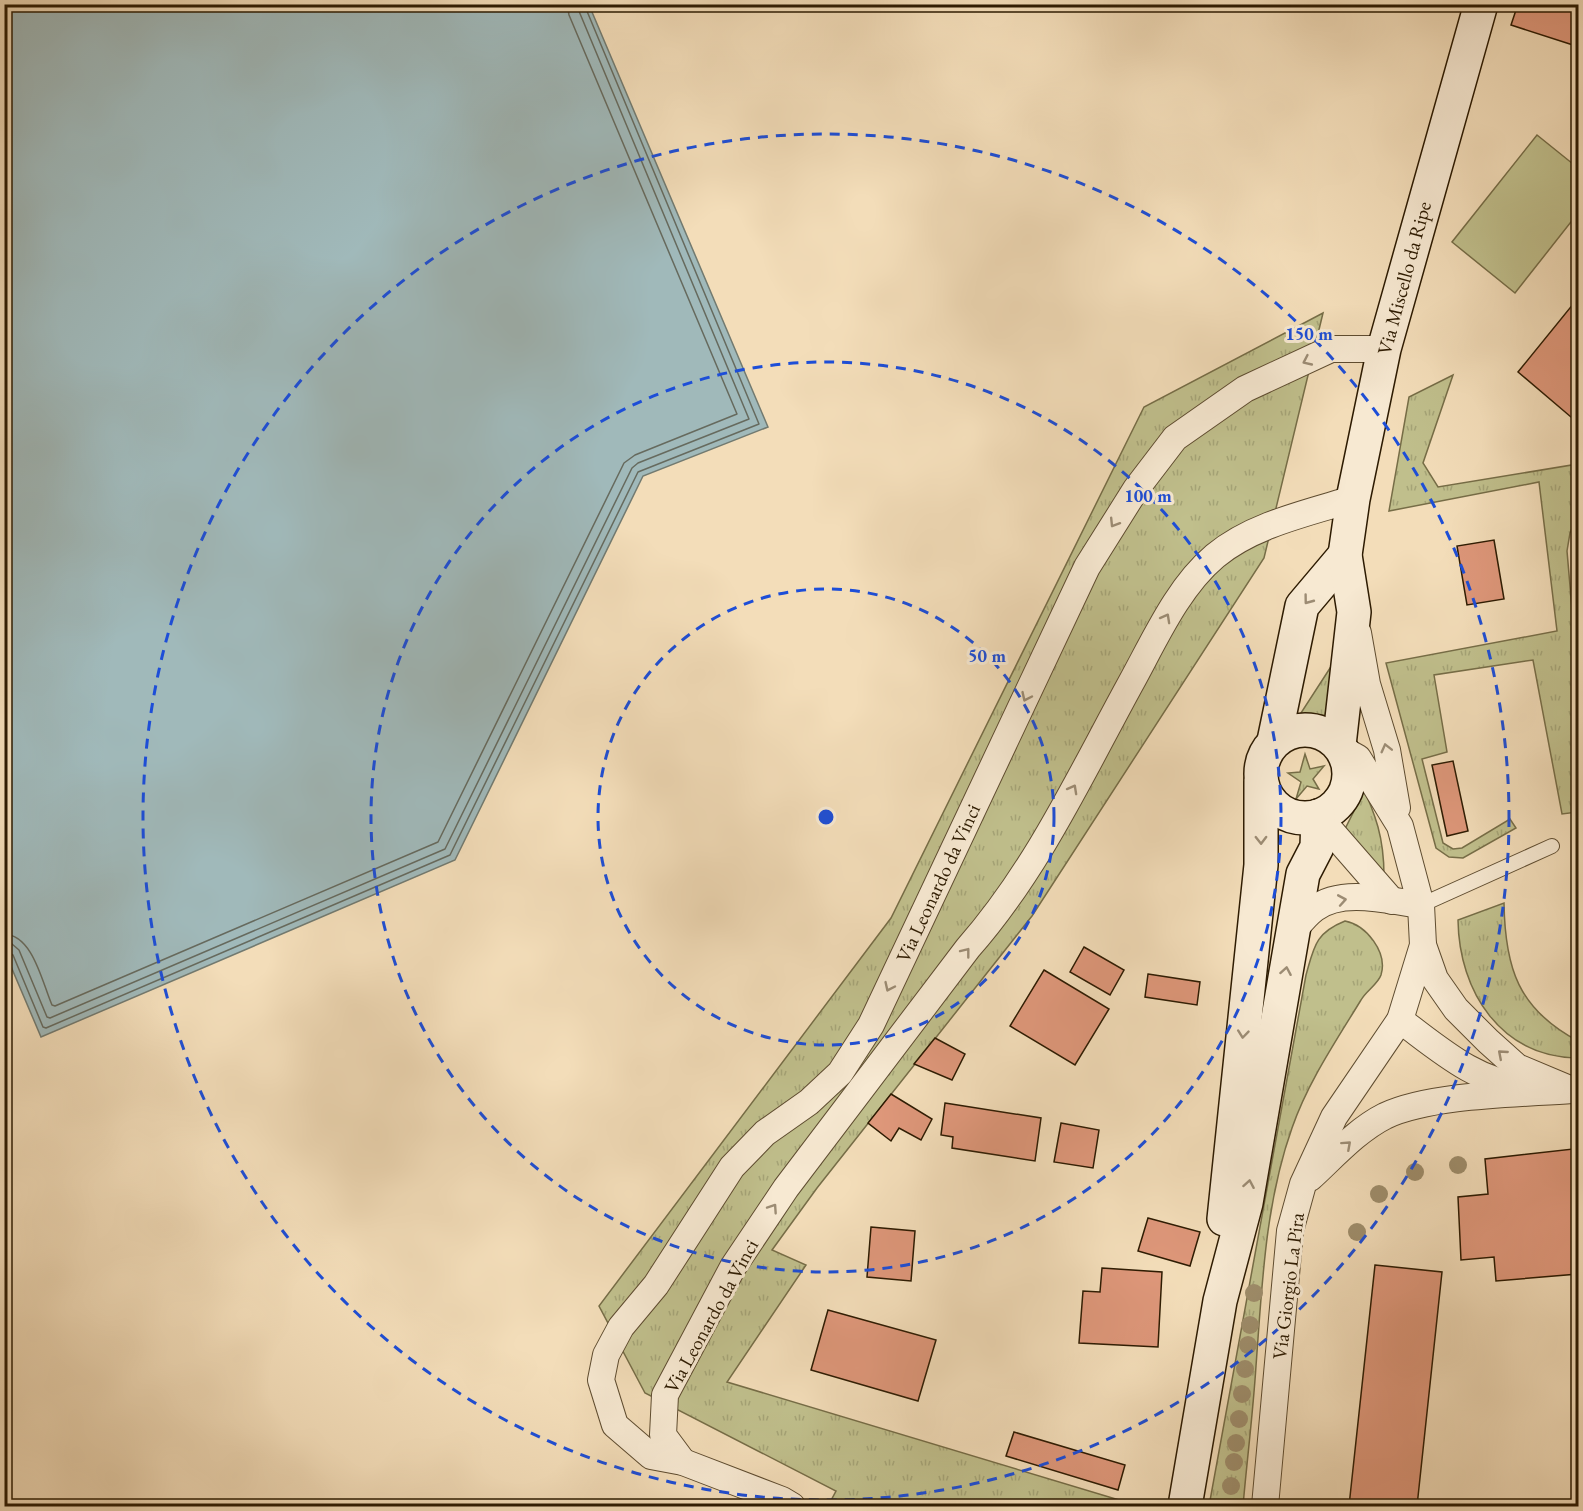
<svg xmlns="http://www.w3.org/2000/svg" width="1583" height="1511" viewBox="0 0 1583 1511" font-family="'EB Garamond',serif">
<defs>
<pattern id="grass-tufts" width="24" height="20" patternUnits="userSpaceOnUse" patternTransform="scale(1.5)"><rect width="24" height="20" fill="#c0bf8c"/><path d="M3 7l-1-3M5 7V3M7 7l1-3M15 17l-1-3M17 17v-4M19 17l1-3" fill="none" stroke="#a5a477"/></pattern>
</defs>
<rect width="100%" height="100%" fill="#f3ddb9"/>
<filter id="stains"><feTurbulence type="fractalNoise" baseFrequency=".00333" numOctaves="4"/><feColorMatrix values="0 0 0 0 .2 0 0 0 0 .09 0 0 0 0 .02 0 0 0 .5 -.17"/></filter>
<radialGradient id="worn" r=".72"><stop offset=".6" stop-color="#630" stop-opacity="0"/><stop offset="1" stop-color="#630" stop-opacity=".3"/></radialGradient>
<g fill="url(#grass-tufts)" stroke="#766d47" stroke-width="1.5">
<path d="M1323 313 1264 558 1032 916 817 1188 772 1250 806 1265 727 1382 1139 1506H828L836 1491 645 1393 599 1306 891 918 1144 407Z"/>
<path d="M1453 375 1423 463 1438 487 1578 464V515L1570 533 1567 551 1578 679V819L1577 812 1562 814 1533 660 1434 675 1447 752 1422 759 1443 843 1453 849 1462 848 1510 819 1516 828 1463 858 1449 857 1436 848 1386 663 1557 631 1539 482 1389 511 1409 397Z"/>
<path d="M1334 662 1328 717 1299 716Z"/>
<path d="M1305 754 1310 769 1324 766 1313 779 1319 789 1307 786 1296 799 1301 782 1288 773 1300 772Z"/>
<path d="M1360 781C1376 815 1384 838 1384 876L1345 829 1359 801Z"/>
<path d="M1504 903C1505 968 1518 1009 1578 1041V1058C1501 1057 1459 992 1458 920Z"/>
<path d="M1345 921C1366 925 1388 952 1381 975 1378 984 1366 991 1361 1000 1336 1041 1308 1082 1292 1128 1265 1204 1262 1286 1256 1366 1253 1413 1247 1460 1243 1506H1209L1306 975C1314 947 1315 933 1345 921Z"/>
</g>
<path fill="#c0bf8c" stroke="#766d47" stroke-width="1.5" d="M1537 135 1578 168V213L1515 293 1452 242Z"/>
<path fill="#a0b9ba" stroke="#727a70" stroke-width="1.5" d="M4 5H589L768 427 643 476 455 860 41 1037 4 950Z"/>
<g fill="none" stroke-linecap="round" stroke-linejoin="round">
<g stroke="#666a5e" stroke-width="1.5">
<path d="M4 934C33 935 42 982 52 1005L55 1006 438 842 624 463 635 455 737 414 569 15 567 4"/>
<path d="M4 943 12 944 19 950 47 1017 50 1018 445 849 632 468 638 463 749 419 576 4"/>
<path d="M4 950 13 955 43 1027 46 1028 450 855 638 472 759 424 584 4"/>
</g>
</g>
<g fill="#de977a" stroke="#2d1b02" stroke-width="1.5">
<path d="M1518 4H1578V30L1573 45 1511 25Z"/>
<path d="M1578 298V423L1518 372Z"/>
<path d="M1494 540 1504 599 1467 605 1457 546Z"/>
<path d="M1453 761 1468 831 1447 836 1432 765Z"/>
<path d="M1084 947 1124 970 1110 995 1070 972Z"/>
<path d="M1044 970 1109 1009 1075 1065 1010 1026Z"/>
<path d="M1148 974 1200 982 1197 1005 1145 997Z"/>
<path d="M935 1038 965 1054 952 1080 914 1064Z"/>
<path d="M891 1094 932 1119 921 1140 899 1128 891 1141 868 1123Z"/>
<path d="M945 1103 1041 1118 1035 1161 952 1148 953 1137 941 1135Z"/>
<path d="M1061 1123 1099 1130 1093 1168 1054 1162Z"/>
<path d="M1573 1149 1576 1178H1578V1274L1496 1281 1494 1257 1461 1260 1458 1197 1488 1194 1485 1159Z"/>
<path d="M1148 1218 1200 1232 1190 1266 1138 1251Z"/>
<path d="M871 1227 915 1231 911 1281 867 1277Z"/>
<path d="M1375 1265 1442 1272 1417 1506H1349Z"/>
<path d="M1102 1268 1162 1272 1158 1347 1079 1343 1083 1291 1100 1292Z"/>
<path d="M828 1310 936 1340 918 1401 811 1370Z"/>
<path d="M1014 1432 1125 1465 1118 1490 1006 1456Z"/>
</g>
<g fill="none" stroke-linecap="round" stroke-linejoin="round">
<g stroke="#5e4c30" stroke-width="16">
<path id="service" d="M1421 905 1552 846"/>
</g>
<g stroke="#5e4c30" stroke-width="28">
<g id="minor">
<path d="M1358 633 1367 684 1387 750 1397 808"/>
<path d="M1318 816 1392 901"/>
<path d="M1294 930C1300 923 1306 915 1314 909 1342 887 1390 901 1421 905"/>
<path d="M1423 945 1435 979 1456 1009 1488 1041 1517 1067 1567 1088"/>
<path d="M1400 1020C1437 1047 1476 1083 1524 1086"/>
<path d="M1310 1178C1333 1157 1357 1130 1385 1116 1432 1094 1520 1094 1572 1090"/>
<path d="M683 1462 663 1435 665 1395 733 1267 786 1188 968 948C1037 870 1082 772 1132 681 1155 639 1178 587 1215 556 1252 525 1307 513 1353 499"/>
<path d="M792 1506 782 1500 683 1462 651 1456 615 1425 601 1380 606 1355 621 1327 656 1285 732 1167 765 1133 809 1102 840 1073 871 1025 1087 567 1136 489 1175 438 1245 389 1331 349H1384"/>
<path d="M1265 1506 1290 1231 1303 1184 1334 1117 1400 1020 1423 945 1421 905 1400 826 1358 758 1342 749"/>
</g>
</g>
<g stroke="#2d1b02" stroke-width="36">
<g id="secondary">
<circle cx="1305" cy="774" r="44"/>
<path d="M1274 741 1302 606 1345 555"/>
<path d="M1339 745 1354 612 1345 555 1353 499 1384 349 1481 4"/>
<path d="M1224 1219 1261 865V782"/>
<path d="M1185 1506 1220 1301 1246 1203 1303 874 1317 847 1318 816"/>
</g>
</g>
<use href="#service" stroke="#f7e9d2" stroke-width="14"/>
<use href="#minor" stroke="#f7e9d2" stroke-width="26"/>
<use href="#secondary" stroke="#f7e9d2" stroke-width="33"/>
</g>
<g fill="#9e8d6b">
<circle cx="1458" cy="1165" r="9"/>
<circle cx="1415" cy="1172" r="9"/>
<circle cx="1379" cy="1194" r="9"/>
<circle cx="1357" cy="1232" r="9"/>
<circle cx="1254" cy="1293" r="9"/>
<circle cx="1250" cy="1325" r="9"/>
<circle cx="1248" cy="1345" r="9"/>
<circle cx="1245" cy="1369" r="9"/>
<circle cx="1242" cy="1394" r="9"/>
<circle cx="1239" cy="1419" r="9"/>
<circle cx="1236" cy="1443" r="9"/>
<circle cx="1234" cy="1462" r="9"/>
<circle cx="1231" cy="1486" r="9"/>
</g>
<defs><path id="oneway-chevron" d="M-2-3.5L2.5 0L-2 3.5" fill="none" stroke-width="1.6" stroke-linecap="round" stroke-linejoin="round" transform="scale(1.5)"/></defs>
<g stroke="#9c8c74">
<use href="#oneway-chevron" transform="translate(1307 361) rotate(155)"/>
<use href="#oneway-chevron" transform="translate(1114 523) rotate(122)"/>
<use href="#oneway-chevron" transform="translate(1308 600) rotate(127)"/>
<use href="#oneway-chevron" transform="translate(1166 618) rotate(-61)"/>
<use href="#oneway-chevron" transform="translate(1026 697) rotate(115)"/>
<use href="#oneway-chevron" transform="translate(1386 748) rotate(-104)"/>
<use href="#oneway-chevron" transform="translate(1073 789) rotate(-61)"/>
<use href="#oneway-chevron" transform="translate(1261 840) rotate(89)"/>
<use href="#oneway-chevron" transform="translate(1342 900) rotate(-10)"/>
<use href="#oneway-chevron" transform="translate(966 952) rotate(-52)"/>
<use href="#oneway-chevron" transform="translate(1286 971) rotate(-80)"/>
<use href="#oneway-chevron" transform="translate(889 987) rotate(115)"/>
<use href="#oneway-chevron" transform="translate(1243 1034) rotate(96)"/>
<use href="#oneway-chevron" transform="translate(1502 1054) rotate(-139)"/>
<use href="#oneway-chevron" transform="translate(1347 1145) rotate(-42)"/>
<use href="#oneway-chevron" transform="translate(1249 1184) rotate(-80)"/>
<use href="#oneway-chevron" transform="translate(773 1208) rotate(-56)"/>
</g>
<g fill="none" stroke="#1d4ed8" stroke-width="3" stroke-dasharray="10 8">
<circle cx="826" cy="817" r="228"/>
<circle cx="826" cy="817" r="455"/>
<circle cx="826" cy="817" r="683"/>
</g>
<g text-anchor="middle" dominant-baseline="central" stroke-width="6" stroke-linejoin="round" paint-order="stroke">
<g font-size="20" fill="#2d1b02" stroke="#f7e9d2">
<text transform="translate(1404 278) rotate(-75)">Via Miscello da Ripe</text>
<text transform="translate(938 883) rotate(-65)">Via Leonardo da Vinci</text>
<text transform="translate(1288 1286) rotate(-83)">Via Giorgio La Pira</text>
<text transform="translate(711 1316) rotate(-61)">Via Leonardo da Vinci</text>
</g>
</g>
<circle cx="826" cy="817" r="9" fill="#1d4ed8" stroke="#f7e9d2" stroke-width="3"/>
<g font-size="18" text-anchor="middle" font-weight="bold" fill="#1d4ed8" stroke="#f7e9d2" stroke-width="6" stroke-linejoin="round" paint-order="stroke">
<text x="1309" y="340">150 m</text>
<text x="1148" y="502">100 m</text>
<text x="987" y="662">50 m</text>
</g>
<rect width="1583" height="1511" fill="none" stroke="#f3ddb9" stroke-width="24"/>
<rect x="6" y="6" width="1571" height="1499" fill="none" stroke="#2d1b02" stroke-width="3"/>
<rect x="12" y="12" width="1559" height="1487" fill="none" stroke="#2d1b02" stroke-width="1.5"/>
<rect width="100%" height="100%" filter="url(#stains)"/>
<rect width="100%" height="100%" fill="url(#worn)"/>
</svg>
